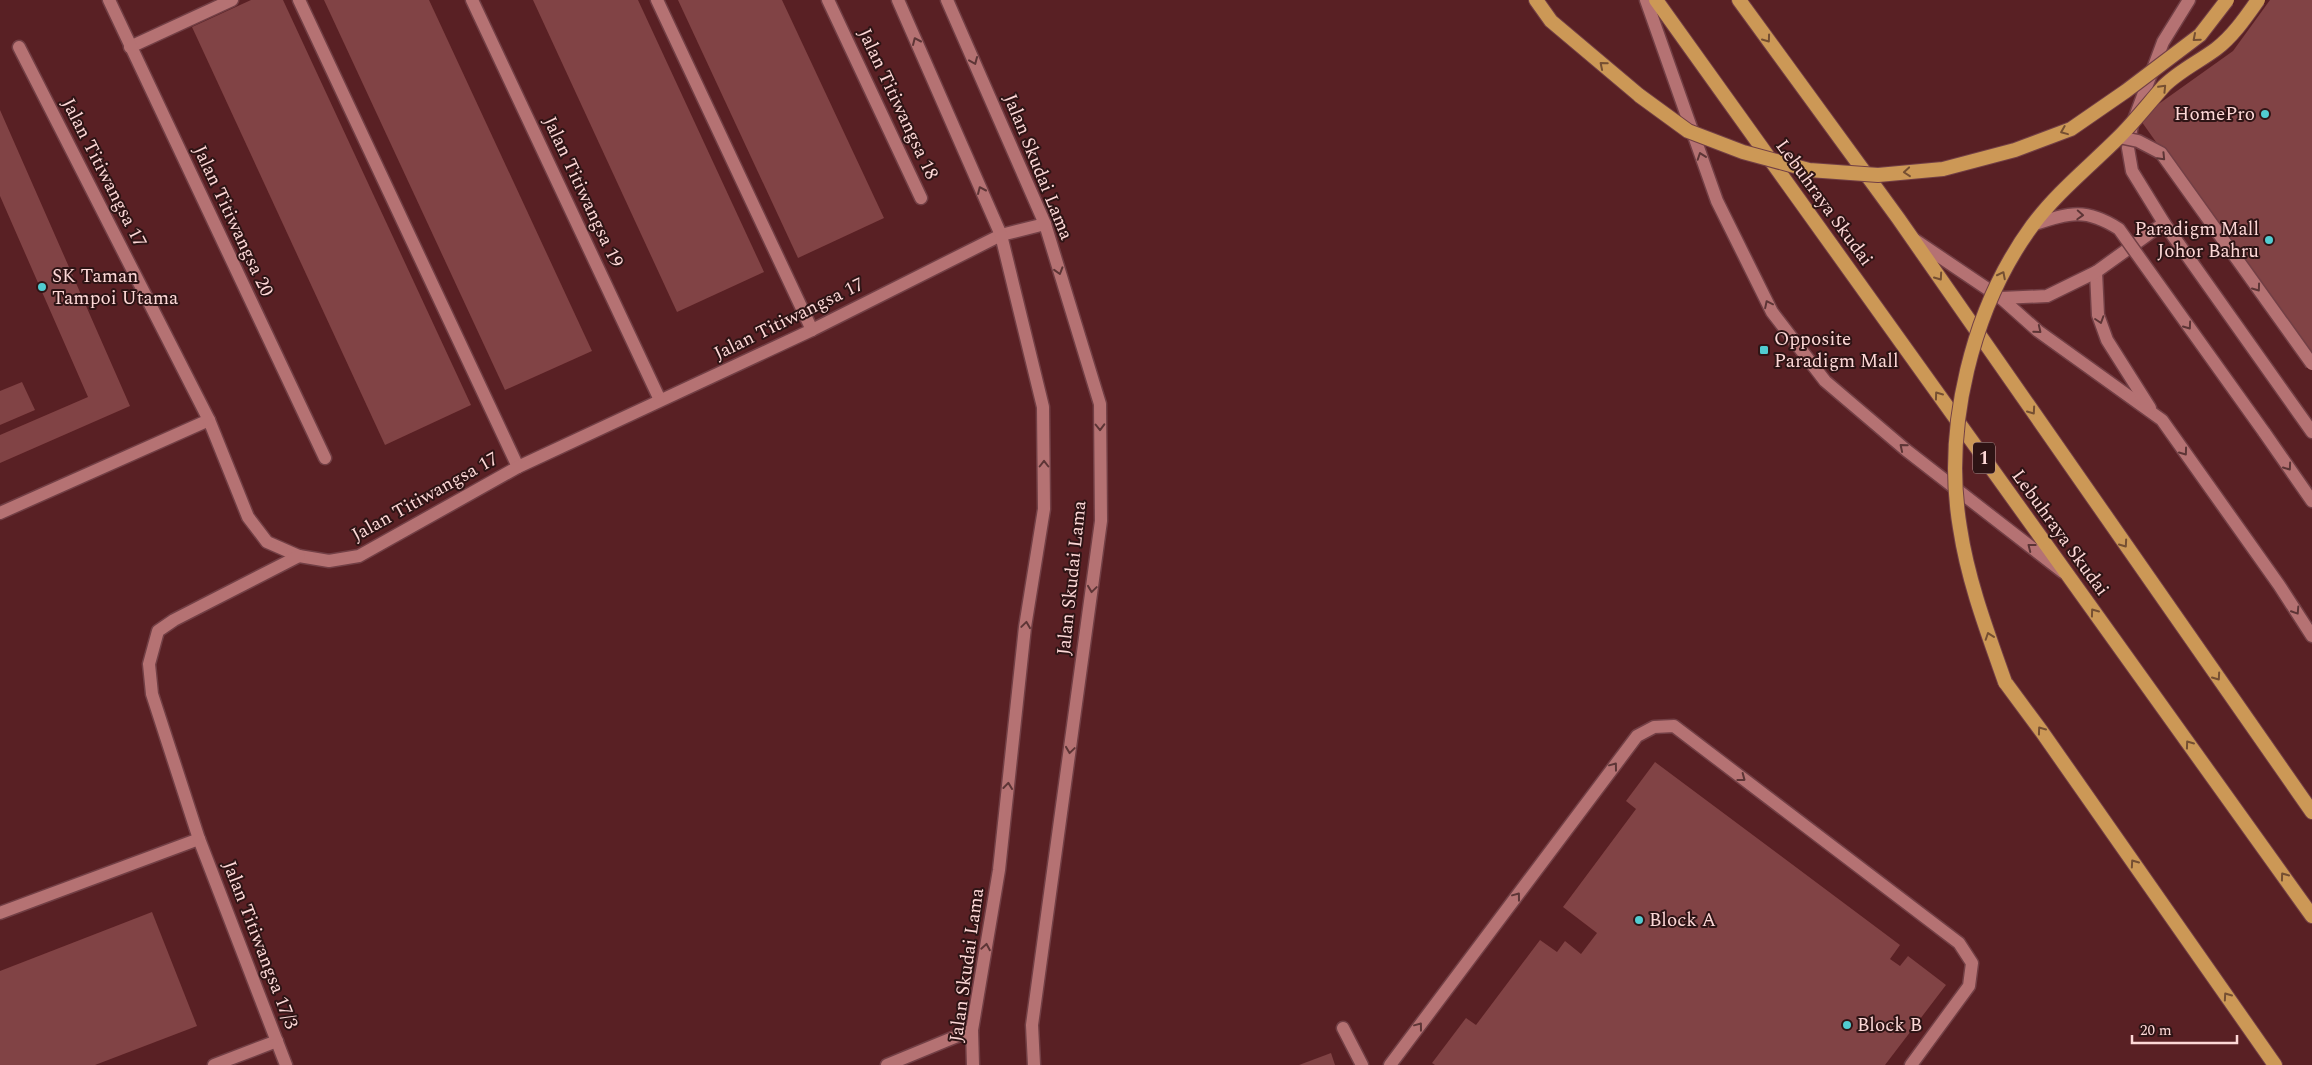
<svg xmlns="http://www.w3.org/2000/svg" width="2312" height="1065" viewBox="0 0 2312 1065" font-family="Spectral,serif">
<rect width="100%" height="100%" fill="#592024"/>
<g fill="#814345">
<path d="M251 0H283L471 405 385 445 192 27Z"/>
<path d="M324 0H429L592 351 505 390Z"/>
<path d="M533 0H638L764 272 677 312Z"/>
<path d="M678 0H782L884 218 798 258Z"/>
<path d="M2270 0H2312V362L2139 118 2233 51Z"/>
<path d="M0 110 130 406 0 463V435L88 397 0 196Z"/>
<path d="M22 382 35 410 0 425V391Z"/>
<path d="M1655 762 1900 945 1890 959 1900 966 1908 956 1946 985 1885 1065H1435L1432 1063 1466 1018 1476 1025 1540 940 1557 952 1565 941 1581 954 1597 933 1563 907 1636 809 1626 801Z"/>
<path d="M152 912 197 1026 95 1065H0V971Z"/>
<path d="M1331 1053 1335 1065H1299Z"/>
</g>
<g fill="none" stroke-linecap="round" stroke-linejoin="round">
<g stroke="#723f45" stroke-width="15">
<g id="service">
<path d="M299 0 518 467"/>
<path d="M657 0 812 330"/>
<path d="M1646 0 1717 201 1772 312 1825 381 1906 450 2063 572"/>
<path d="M130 47 232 0"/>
<path d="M0 513 209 420"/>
<path d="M1343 1028 1362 1065"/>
<path d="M214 1065 277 1041"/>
<path d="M1390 1065 1637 736 1654 727 1674 726 1959 943 1972 963 1969 986 1911 1065"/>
</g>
</g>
<g stroke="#723f45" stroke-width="15">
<g id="minor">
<path d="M109 0 325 458"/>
<path d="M472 0 660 400"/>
<path d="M828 0 921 198"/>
<path d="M2189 0 2163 42 2132 125 2128 148 2132 171 2164 223 2312 432"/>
<path d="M19 47 209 420 248 517 267 542 299 556 329 561 359 556 518 467 812 330 1001 235 1045 224"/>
<path d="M1915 240 2001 298 2038 331 2162 420 2279 585 2312 636"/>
<path d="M2096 272 2098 315 2107 340 2150 408"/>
<path d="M2001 298 2047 296 2096 272 2164 223"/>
<path d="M2264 432 2312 501"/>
<path d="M0 913 199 839"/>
<path d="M286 1065 199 839 152 694 149 664 158 631 174 620 299 556"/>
<path d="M887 1065 972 1030"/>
</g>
</g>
<g stroke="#723f45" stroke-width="15">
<g id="tertiary">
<path d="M898 0 1001 235 1043 407 1044 509 1025 627 999 870 972 1030 973 1065"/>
<path d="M947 0 1045 224 1100 404 1101 521 1032 1025 1034 1065"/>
</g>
</g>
<g stroke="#723f45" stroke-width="16">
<g id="trunk">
<path d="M1536 0 1551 21 1640 96"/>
<path d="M1656 0 2312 916"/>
<path d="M1739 0 1898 218 2312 812"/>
<path d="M2005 682 2042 732 2275 1065"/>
</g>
</g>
<use href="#service" stroke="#b57273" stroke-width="12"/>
<use href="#minor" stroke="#b57273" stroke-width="12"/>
<use href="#tertiary" stroke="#b57273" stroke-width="12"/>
<use href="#trunk" stroke="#cc9856" stroke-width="14"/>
<g stroke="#723f45" stroke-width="15" stroke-linecap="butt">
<g id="minor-bridge">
<path d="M2119 137 2138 141 2161 153 2312 364"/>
<path d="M2032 225C2069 213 2085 207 2119 229L2264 432"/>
</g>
</g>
<g stroke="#723f45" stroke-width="16" stroke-linecap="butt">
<g id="trunk-bridge">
<path d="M1640 96 1688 131 1743 152 1809 170 1878 175 1943 169 2015 150 2071 129 2126 91 2200 35 2227 0"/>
<path d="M2005 682C1987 631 1968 581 1960 528 1943 428 1972 308 2032 226 2056 193 2090 166 2119 137 2135 121 2149 103 2164 86 2179 71 2200 61 2216 49 2233 36 2246 17 2258 0"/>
</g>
</g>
<use href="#minor-bridge" stroke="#b57273" stroke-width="12"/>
<use href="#trunk-bridge" stroke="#cc9856" stroke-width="14"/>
</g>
<defs><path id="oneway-chevron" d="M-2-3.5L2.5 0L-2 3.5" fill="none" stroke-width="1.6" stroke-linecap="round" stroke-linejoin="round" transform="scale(1.25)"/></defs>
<g stroke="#754f32">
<use href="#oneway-chevron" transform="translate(2196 38) rotate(139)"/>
<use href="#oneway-chevron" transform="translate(1767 39) rotate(54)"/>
<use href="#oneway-chevron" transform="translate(1603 65) rotate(-140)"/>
<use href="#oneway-chevron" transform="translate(2163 88) rotate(-46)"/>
<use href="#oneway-chevron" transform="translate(2064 131) rotate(158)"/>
<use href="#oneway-chevron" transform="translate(1907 172) rotate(175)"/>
<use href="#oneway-chevron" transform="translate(2002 275) rotate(-63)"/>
<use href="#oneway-chevron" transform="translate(1939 277) rotate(55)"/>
<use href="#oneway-chevron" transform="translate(1938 395) rotate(-126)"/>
<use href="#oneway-chevron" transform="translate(2032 411) rotate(55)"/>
<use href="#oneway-chevron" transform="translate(2124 544) rotate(55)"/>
<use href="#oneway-chevron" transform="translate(2094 612) rotate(-126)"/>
<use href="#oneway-chevron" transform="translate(1989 636) rotate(-109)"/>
<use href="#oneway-chevron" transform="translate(2217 677) rotate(55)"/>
<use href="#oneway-chevron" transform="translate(2041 730) rotate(-126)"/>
<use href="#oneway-chevron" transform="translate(2189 744) rotate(-126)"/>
<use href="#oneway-chevron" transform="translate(2134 863) rotate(-125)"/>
<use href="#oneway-chevron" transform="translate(2284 876) rotate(-126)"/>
<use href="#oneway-chevron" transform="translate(2227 996) rotate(-125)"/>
</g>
<g stroke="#5d3536">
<use href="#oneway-chevron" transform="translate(916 41) rotate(-114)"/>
<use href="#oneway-chevron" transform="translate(974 61) rotate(67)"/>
<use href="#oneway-chevron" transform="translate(1701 156) rotate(-109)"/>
<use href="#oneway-chevron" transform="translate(2162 157) rotate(46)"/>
<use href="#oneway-chevron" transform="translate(981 190) rotate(-114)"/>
<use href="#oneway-chevron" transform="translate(2080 215) rotate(3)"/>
<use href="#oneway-chevron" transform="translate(1059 271) rotate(73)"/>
<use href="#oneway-chevron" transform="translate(2257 288) rotate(54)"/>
<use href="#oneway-chevron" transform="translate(1768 304) rotate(-116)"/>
<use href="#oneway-chevron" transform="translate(2100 320) rotate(72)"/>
<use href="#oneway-chevron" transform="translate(2188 326) rotate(55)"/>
<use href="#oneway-chevron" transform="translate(2038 330) rotate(39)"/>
<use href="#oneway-chevron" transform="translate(1100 427) rotate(89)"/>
<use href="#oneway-chevron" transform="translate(1903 447) rotate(-140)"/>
<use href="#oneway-chevron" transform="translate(2184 452) rotate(54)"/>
<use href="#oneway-chevron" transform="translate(1044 464) rotate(-90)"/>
<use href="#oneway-chevron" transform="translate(2288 467) rotate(55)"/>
<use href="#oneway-chevron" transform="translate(2031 547) rotate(-142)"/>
<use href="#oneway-chevron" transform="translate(1092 589) rotate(98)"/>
<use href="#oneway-chevron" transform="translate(2296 611) rotate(57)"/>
<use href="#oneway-chevron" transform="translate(1026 625) rotate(-82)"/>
<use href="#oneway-chevron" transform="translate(1070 750) rotate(98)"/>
<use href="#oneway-chevron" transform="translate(1614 766) rotate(-53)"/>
<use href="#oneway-chevron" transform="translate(1742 778) rotate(37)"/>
<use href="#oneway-chevron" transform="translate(1008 786) rotate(-84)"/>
<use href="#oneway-chevron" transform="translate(1517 896) rotate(-53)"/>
<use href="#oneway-chevron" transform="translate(986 947) rotate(-80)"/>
<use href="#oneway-chevron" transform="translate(1419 1026) rotate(-53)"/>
</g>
<g fill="#51ccd1" stroke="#2e1415" stroke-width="2">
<circle cx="2265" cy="114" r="5"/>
<circle cx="2269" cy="240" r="5"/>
<circle cx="42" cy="287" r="5"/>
<rect x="1759" y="345" width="10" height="10" rx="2.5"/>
<circle cx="1639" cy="920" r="5"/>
<circle cx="1847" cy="1025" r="5"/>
</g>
<g text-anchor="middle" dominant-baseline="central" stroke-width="4" stroke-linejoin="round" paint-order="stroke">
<rect fill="#2e1415" stroke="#bf9d9d" stroke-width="1" x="1973" y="442.5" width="22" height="31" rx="4"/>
<g font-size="18" font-weight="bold" fill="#fdd8d7">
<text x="1984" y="458">1</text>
</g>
<g font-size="19" fill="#fdd8d7" stroke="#2e1415">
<text transform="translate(898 104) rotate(65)">Jalan Titiwangsa 18</text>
<text transform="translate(1038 167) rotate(68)">Jalan Skudai Lama</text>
<text transform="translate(104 173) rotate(63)">Jalan Titiwangsa 17</text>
<text transform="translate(583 192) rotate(65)">Jalan Titiwangsa 19</text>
<text transform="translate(1824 203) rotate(54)">Lebuhraya Skudai</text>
<text transform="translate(233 221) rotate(65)">Jalan Titiwangsa 20</text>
<text transform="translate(789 319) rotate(-26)">Jalan Titiwangsa 17</text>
<text transform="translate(425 497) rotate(-29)">Jalan Titiwangsa 17</text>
<text transform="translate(2060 533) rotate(54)">Lebuhraya Skudai</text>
<text transform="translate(1072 578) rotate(-84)">Jalan Skudai Lama</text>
<text transform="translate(260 945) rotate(69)">Jalan Titiwangsa 17/3</text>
<text transform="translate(967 965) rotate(-82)">Jalan Skudai Lama</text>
</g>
<g font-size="19" fill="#fdd8d7" stroke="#2e1415" text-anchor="start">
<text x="2255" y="114" text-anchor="end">HomePro</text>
<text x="2259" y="229" text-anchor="end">Paradigm Mall<tspan x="2259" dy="22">Johor Bahru</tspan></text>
<text x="52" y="276">SK Taman<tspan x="52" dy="22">Tampoi Utama</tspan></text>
<text x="1774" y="339">Opposite<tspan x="1774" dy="22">Paradigm Mall</tspan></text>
<text x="1649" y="920">Block A</text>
<text x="1857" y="1025">Block B</text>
</g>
</g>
<path d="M2132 1035v8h105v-8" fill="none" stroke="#fdd8d7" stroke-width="2.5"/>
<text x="2140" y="1035" font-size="15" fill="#fdd8d7" stroke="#2e1415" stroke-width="4" paint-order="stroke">20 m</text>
</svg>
